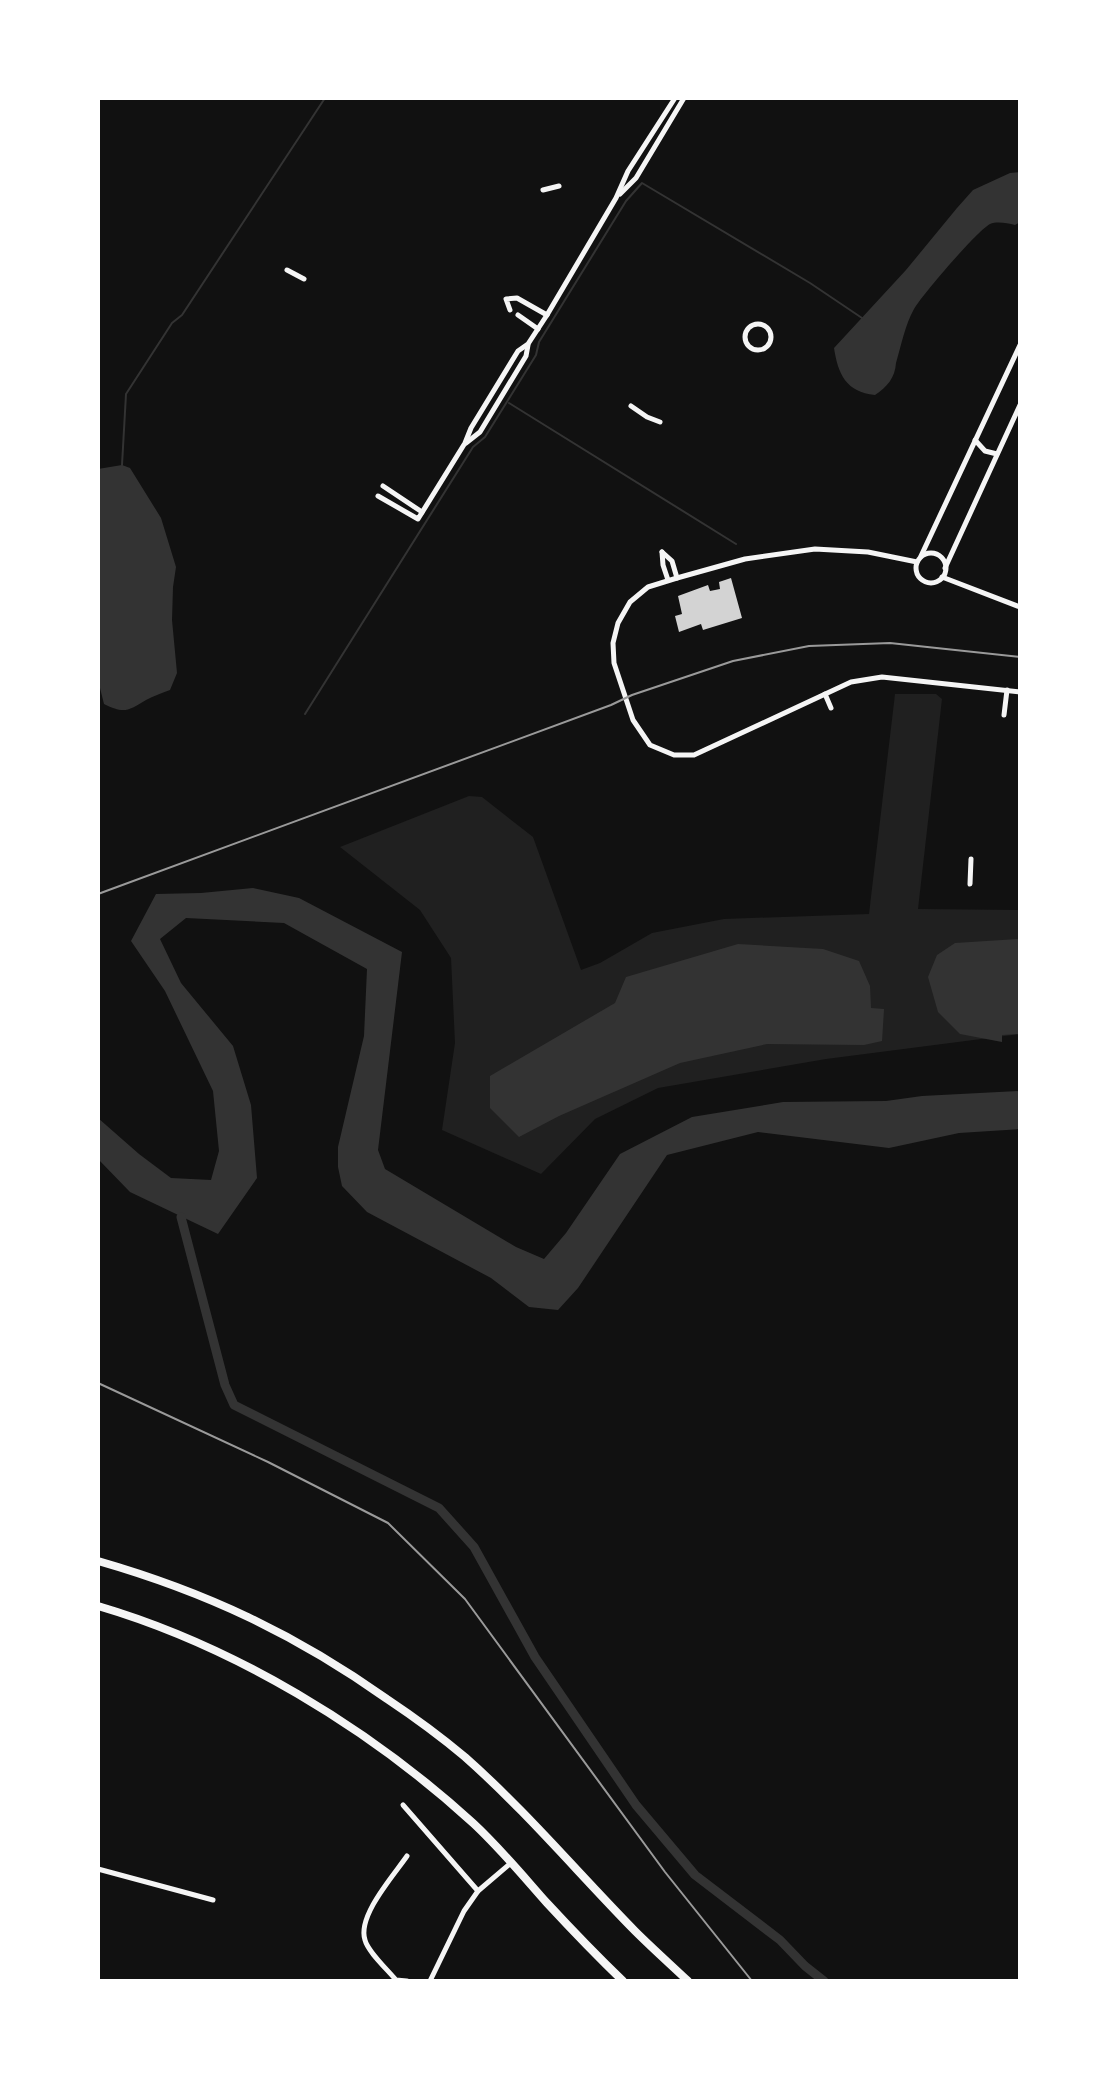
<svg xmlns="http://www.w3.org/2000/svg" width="1118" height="2079" viewBox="0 0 1118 2079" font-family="Karla,sans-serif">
<rect width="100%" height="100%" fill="#111"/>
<path fill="#202020" d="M895 694H936L942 699 918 909 1020 910V1034L826 1059 658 1088 595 1119 541 1174 442 1130 455 1043 451 958 420 910 340 847 469 796 482 797 533 837 581 970 600 963 652 933 724 919 869 914Z"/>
<g fill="#333">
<path d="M1020 172V222L1015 225C1007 223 997 221 990 224 976 232 923 294 914 309 905 325 901 346 896 363 895 378 887 387 875 395 846 392 838 374 834 348L906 270 957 208 973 190 1010 173Z"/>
<path d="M122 465 130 468 161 518 176 567 173 587 172 620 177 673 170 690C162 693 153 696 146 700 128 711 124 714 104 704L100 688 98 661V469Z"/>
<path d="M253 888 299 898 402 952 378 1150 385 1169 516 1247 544 1259 566 1233 620 1154 692 1117 783 1102 886 1101 922 1096 1020 1091V1129L959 1133 889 1148 758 1132 667 1155 578 1288 558 1310 529 1307 491 1278 367 1212 342 1186 338 1167V1147L364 1036 367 969 284 923 186 918 160 939 181 983 233 1046 251 1105 257 1178 218 1234 130 1192 98 1159V1118L139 1154 171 1178 211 1180 219 1151 213 1091 165 991 131 941 156 894 201 893Z"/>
<path d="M1020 939V1034L1002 1035V1042L960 1034 938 1012 928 977 937 955 955 943Z"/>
<path d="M738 944 823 949 859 961 870 986 871 1008 884 1009 882 1041 864 1045 767 1044 680 1063 559 1116 519 1137 490 1108V1076L615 1003 626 977Z"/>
</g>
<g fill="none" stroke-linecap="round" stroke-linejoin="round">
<g stroke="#333" stroke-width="2">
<path d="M509 403 736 544"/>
<path d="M122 465 126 394 172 323 182 315 325 98"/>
<path d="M305 714 473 447 485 437 536 355 539 342 626 201 642 183 810 283 862 318"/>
</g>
<path stroke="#333" stroke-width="9" d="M181 1217 225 1385 234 1405 439 1508 474 1547 535 1657 636 1805 695 1875 780 1940 805 1966 824 1981"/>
</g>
<path fill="#d3d3d3" d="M731 578 742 618 703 630 701 624 679 632 675 616 682 614 678 596 708 585 710 591 720 589 719 582Z"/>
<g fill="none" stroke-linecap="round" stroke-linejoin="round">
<g stroke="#f5f5f5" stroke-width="5">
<path d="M543 190 559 186"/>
<path d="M620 194 636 178 684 98"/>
<path d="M287 270 304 279"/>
<path d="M510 310 506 299 517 298 547 315"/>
<path d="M518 315 538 329"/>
<circle cx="758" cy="337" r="13"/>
<path d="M631 406 647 417 660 422"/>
<path d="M975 440 985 451 997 454"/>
<path d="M466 443 480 432 526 356 528 345"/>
<path d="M383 486 422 512"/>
<path d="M378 496 418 519 465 443 471 428 518 351 528 344 547 315 616 198 628 171 675 98"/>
<path d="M662 552 672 561 677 578"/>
<path d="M662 552 663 565 668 580"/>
<circle cx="931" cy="568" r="15"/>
<path d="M921 556 1020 345"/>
<path d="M917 562 868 552 815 549 745 559 677 578 648 587 630 602 618 623 613 643 614 663 633 720 650 745 674 755H694L851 682 882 677 1020 692"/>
<path d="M945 568 1020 405"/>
<path d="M942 577 1020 607"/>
<path d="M825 694 831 708"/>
<path d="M1004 715 1007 690"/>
<path d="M970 884 971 859"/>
<path d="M403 1805 478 1891"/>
<path d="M407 1856C394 1875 357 1916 365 1940 368 1952 387 1969 396 1980L407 1981"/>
<path d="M98 1869 213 1900"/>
<path d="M430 1981 464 1911 478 1891 512 1862"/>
</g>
<g stroke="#f5f5f5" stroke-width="8">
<path d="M98 1561C206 1592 295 1634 387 1699 414 1717 440 1736 465 1757 526 1811 578 1873 635 1931 652 1948 670 1964 688 1981"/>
<path d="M98 1606C234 1646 369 1728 473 1823 500 1848 523 1876 547 1903 572 1930 597 1956 623 1981"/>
</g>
<g stroke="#9a9a9a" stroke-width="2">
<path d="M98 894 611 705 632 695 733 661 809 646 890 643 1020 657"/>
<path d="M98 1383 268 1462 388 1523 465 1599 665 1872 752 1981"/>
</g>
</g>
<rect width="1118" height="2079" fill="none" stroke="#ffffff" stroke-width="200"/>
</svg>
